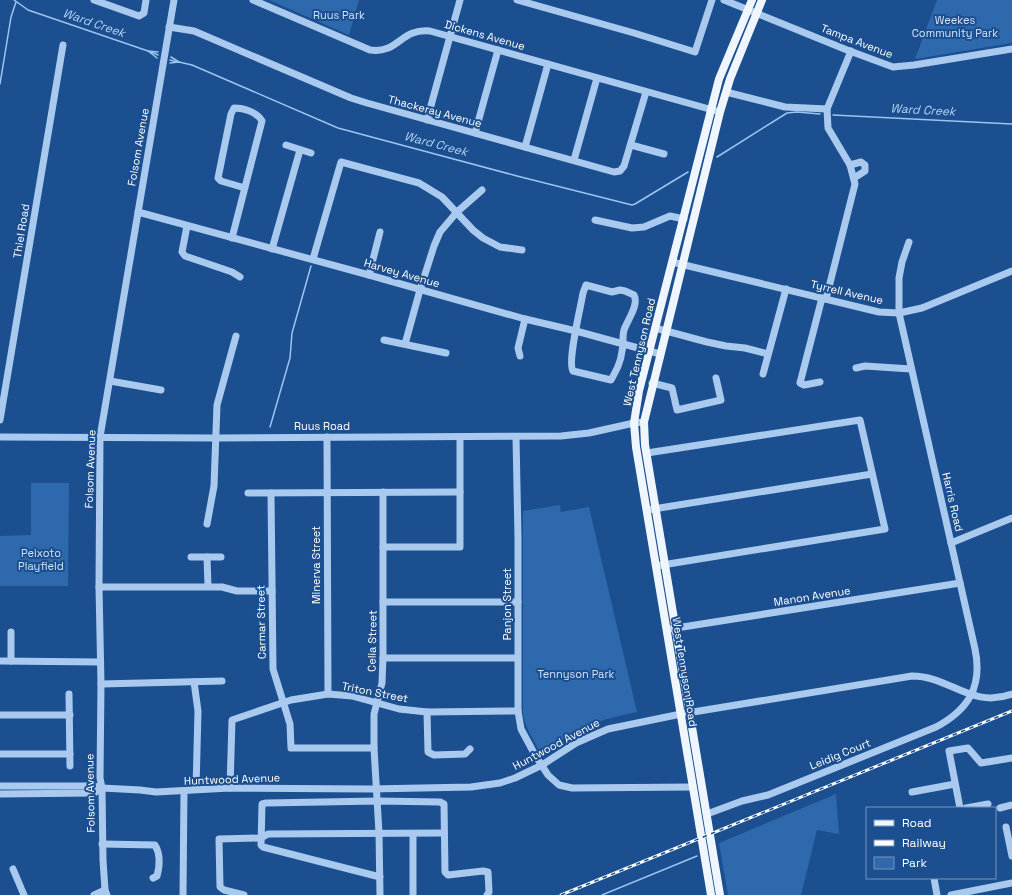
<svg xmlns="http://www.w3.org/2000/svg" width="1012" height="895" viewBox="0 0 1012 895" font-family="'Space Grotesk',sans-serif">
<rect width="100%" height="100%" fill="#1b4f8f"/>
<g fill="#2e69ad">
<path d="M269 0H359L349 35Z"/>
<path d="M937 0H1012V43L915 59Z"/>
<path d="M31 483H69L68 586H0V536L31 535Z"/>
<path d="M560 505 561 512 589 507 637 712C623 715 608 718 595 723 577 729 561 741 545 751L539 750C532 737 525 727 523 713V511Z"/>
<path d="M836 794 839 834 817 830 801 895H728L719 843Z"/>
</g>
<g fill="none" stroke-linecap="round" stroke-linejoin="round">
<g stroke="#9cc4f0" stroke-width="1.5">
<path d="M14 0 28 10 148 51 157 58"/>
<path d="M148 51 158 52"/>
<path d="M151 52 158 55"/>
<path d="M171 57 179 62"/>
<path d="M170 60 177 62"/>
<path d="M170 63 179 62 192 65 338 128 517 176 632 205 635 204 688 172"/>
<path d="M0 84 11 17 16 2"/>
<path d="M833 115 1012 124"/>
<path d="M717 157 787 113 797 112 820 114"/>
<path d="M270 427 290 358 292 333 311 266"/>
<path d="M602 895 697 856"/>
</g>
<g stroke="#a9c9ee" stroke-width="7">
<path d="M94 0 139 16 144 13 146 0"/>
<path d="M253 0 370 50C399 54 400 28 430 31L720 112"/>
<path d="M517 0 634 33 695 52 712 0"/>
<path d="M724 0 847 50 893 67 914 65 1012 49"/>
<path d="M169 27 194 31 351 98 367 103 614 172 620 171 624 166 646 92"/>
<path d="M726 92 785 107 827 109"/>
<path d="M427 120 460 0"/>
<path d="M475 133 498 50"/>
<path d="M286 145 311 153"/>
<path d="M631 145 664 154"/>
<path d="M525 147 548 64"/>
<path d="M574 160 597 78"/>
<path d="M850 165 861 162 865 165V171L854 178"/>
<path d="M138 212 369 275 525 319 576 331 660 354"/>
<path d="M595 220 632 228 644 227 670 216 684 219"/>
<path d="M187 226 182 252 185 256 232 272 240 277"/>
<path d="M232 238 262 121C257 112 244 108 234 108L231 114 218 178 221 181 245 188"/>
<path d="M272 249 300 150"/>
<path d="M313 259 341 162 419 183 442 197 473 230 483 238 500 247 522 250"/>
<path d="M672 262 879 312 899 313 922 308 1012 271"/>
<path d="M369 275 380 232"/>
<path d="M586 285 612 292 620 290 625 291 634 295C639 305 628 319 624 330 622 337 624 344 622 351 621 362 616 371 611 380L573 371C567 362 581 306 583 293Z"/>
<path d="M826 299 855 184 850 165 828 128 827 109 851 51"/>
<path d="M655 328 707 342 726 346 745 348 768 354"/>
<path d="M384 340 446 353"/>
<path d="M405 344 420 290 434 246 440 232 457 212 482 190"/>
<path d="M520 356 518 348 525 319"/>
<path d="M856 368 865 366 911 369"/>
<path d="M763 374 786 289"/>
<path d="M110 381 161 390"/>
<path d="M820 382 804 385 800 383 822 298"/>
<path d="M652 383 672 388 677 410 721 400 716 378"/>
<path d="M0 420 63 45"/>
<path d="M0 437 215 438 561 436 589 433 634 423 644 422"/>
<path d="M327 437 328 694"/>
<path d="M516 437 518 537V711L521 729 535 755 548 775 559 785 572 788 693 787"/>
<path d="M647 453 860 420 885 529 656 566"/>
<path d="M248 493 460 492"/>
<path d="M271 493 273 669 290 724 291 748H374"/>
<path d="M647 510 872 474"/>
<path d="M207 524 214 486 217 405 236 336"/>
<path d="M951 543 1012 518"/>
<path d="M383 547H460V437"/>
<path d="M191 557H221"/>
<path d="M207 557 208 586"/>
<path d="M99 587H222L237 591H272"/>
<path d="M383 602H518"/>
<path d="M670 629 960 583"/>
<path d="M383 658H517"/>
<path d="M0 661 100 662"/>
<path d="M11 661V632"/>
<path d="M194 682 198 711 196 789"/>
<path d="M101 684 222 681"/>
<path d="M69 694 70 766"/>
<path d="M427 712 428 752 434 755 465 754 470 749"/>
<path d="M0 715H70"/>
<path d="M0 754H70"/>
<path d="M0 786H93L102 788 140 790 156 792 230 788 371 789 471 787 500 783 515 778 542 765 576 743 608 729 681 714 912 676C950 676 971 709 1012 694"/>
<path d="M230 788 232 720 291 700 328 694 352 696 399 709 427 712 518 711"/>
<path d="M912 792 955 784"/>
<path d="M0 794 94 793 102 788"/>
<path d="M960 808 949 751 968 748 981 763 1012 758"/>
<path d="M966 808 988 804"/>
<path d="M1000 808 1012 805"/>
<path d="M707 814 742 801 768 795 936 727C968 710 983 687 975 649L899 313V278L902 262 909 242"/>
<path d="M1006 827 1012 856"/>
<path d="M413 834V895"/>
<path d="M102 844 155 845C161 855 160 865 157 876L153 878"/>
<path d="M13 869 24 895"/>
<path d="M380 877 263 847 261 845 262 804 266 803 378 801 440 802 444 804 445 872 448 875 483 871 488 872 489 892 487 895"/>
<path d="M934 878 937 895"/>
<path d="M94 895 105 890"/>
<path d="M107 895 105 890 103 860 102 788 100 778 101 684 99 587 100 437 174 0"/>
<path d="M183 895 184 791"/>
<path d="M244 895 224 890 220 887 219 839 261 838 268 834 444 833"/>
<path d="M380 895 379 833 374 748V714L382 683 383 658V492"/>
<path d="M951 895 1012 883"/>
</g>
<g stroke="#f0f6ff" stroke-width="8">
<path d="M711 895 636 447 634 423 639 391 719 79 752 0"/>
<path d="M720 895 645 445 644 422 720 112 730 79 762 0"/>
</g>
<g stroke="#fff" stroke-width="3">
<path id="rail" d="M561 895 1012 711"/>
</g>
<use href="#rail" stroke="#1b4f8f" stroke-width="1.5" stroke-dasharray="4.5" stroke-linecap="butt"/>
</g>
<g text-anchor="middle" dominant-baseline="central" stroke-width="4" stroke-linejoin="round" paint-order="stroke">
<g font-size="11" fill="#cfe3fa" stroke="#1b4f8f">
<text x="339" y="15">Ruus Park</text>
<text x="955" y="20">Weekes<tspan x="955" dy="13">Community Park</tspan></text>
<text x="41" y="553">Peixoto<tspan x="41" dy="13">Playfield</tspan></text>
<text x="576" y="674">Tennyson Park</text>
</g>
<g font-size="11" fill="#fff" stroke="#1b4f8f">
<text transform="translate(485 35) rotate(16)">Dickens Avenue</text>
<text transform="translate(857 41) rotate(21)">Tampa Avenue</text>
<text transform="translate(435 111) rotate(15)">Thackeray Avenue</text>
<text transform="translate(138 147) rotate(-80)">Folsom Avenue</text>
<text transform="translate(21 231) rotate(-81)">Thiel Road</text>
<text transform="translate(402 273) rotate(16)">Harvey Avenue</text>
<text transform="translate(847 292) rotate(13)">Tyrrell Avenue</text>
<text transform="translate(639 352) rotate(-77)">West Tennyson Road</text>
<text x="322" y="426">Ruus Road</text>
<text transform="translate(90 469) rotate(-88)">Folsom Avenue</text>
<text transform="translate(953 502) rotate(77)">Harris Road</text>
<text transform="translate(316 565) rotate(-90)">Minerva Street</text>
<text transform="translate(812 596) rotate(-9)">Manon Avenue</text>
<text transform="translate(507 604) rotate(-90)">Panjon Street</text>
<text transform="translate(261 622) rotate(-91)">Carmar Street</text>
<text transform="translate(372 641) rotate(-89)">Celia Street</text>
<text transform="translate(685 672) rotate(81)">West Tennyson Road</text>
<text transform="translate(375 692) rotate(11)">Triton Street</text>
<text transform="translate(556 744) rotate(-28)">Huntwood Avenue</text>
<text transform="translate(840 754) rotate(-22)">Leidig Court</text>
<text transform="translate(232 779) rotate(-2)">Huntwood Avenue</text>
<text transform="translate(90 793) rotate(-91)">Folsom Avenue</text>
</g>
<g font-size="12" font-style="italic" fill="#b5d3f5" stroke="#1b4f8f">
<text transform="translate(94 23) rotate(19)">Ward Creek</text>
<text transform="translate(923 110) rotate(3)">Ward Creek</text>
<text transform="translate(436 144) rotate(15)">Ward Creek</text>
</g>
</g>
<rect x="866" y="807" width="130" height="72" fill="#1b4f8f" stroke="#7695bc"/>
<rect x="874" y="820" width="20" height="6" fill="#f0f6ff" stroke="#7695bc"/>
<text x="902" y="827" font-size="12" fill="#ffffff">Road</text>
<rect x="874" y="840" width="20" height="6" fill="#ffffff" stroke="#7695bc"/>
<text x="902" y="847" font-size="12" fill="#ffffff">Railway</text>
<rect x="874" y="857" width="20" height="12" fill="#2e69ad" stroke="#7695bc"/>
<text x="902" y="867" font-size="12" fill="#ffffff">Park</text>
</svg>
